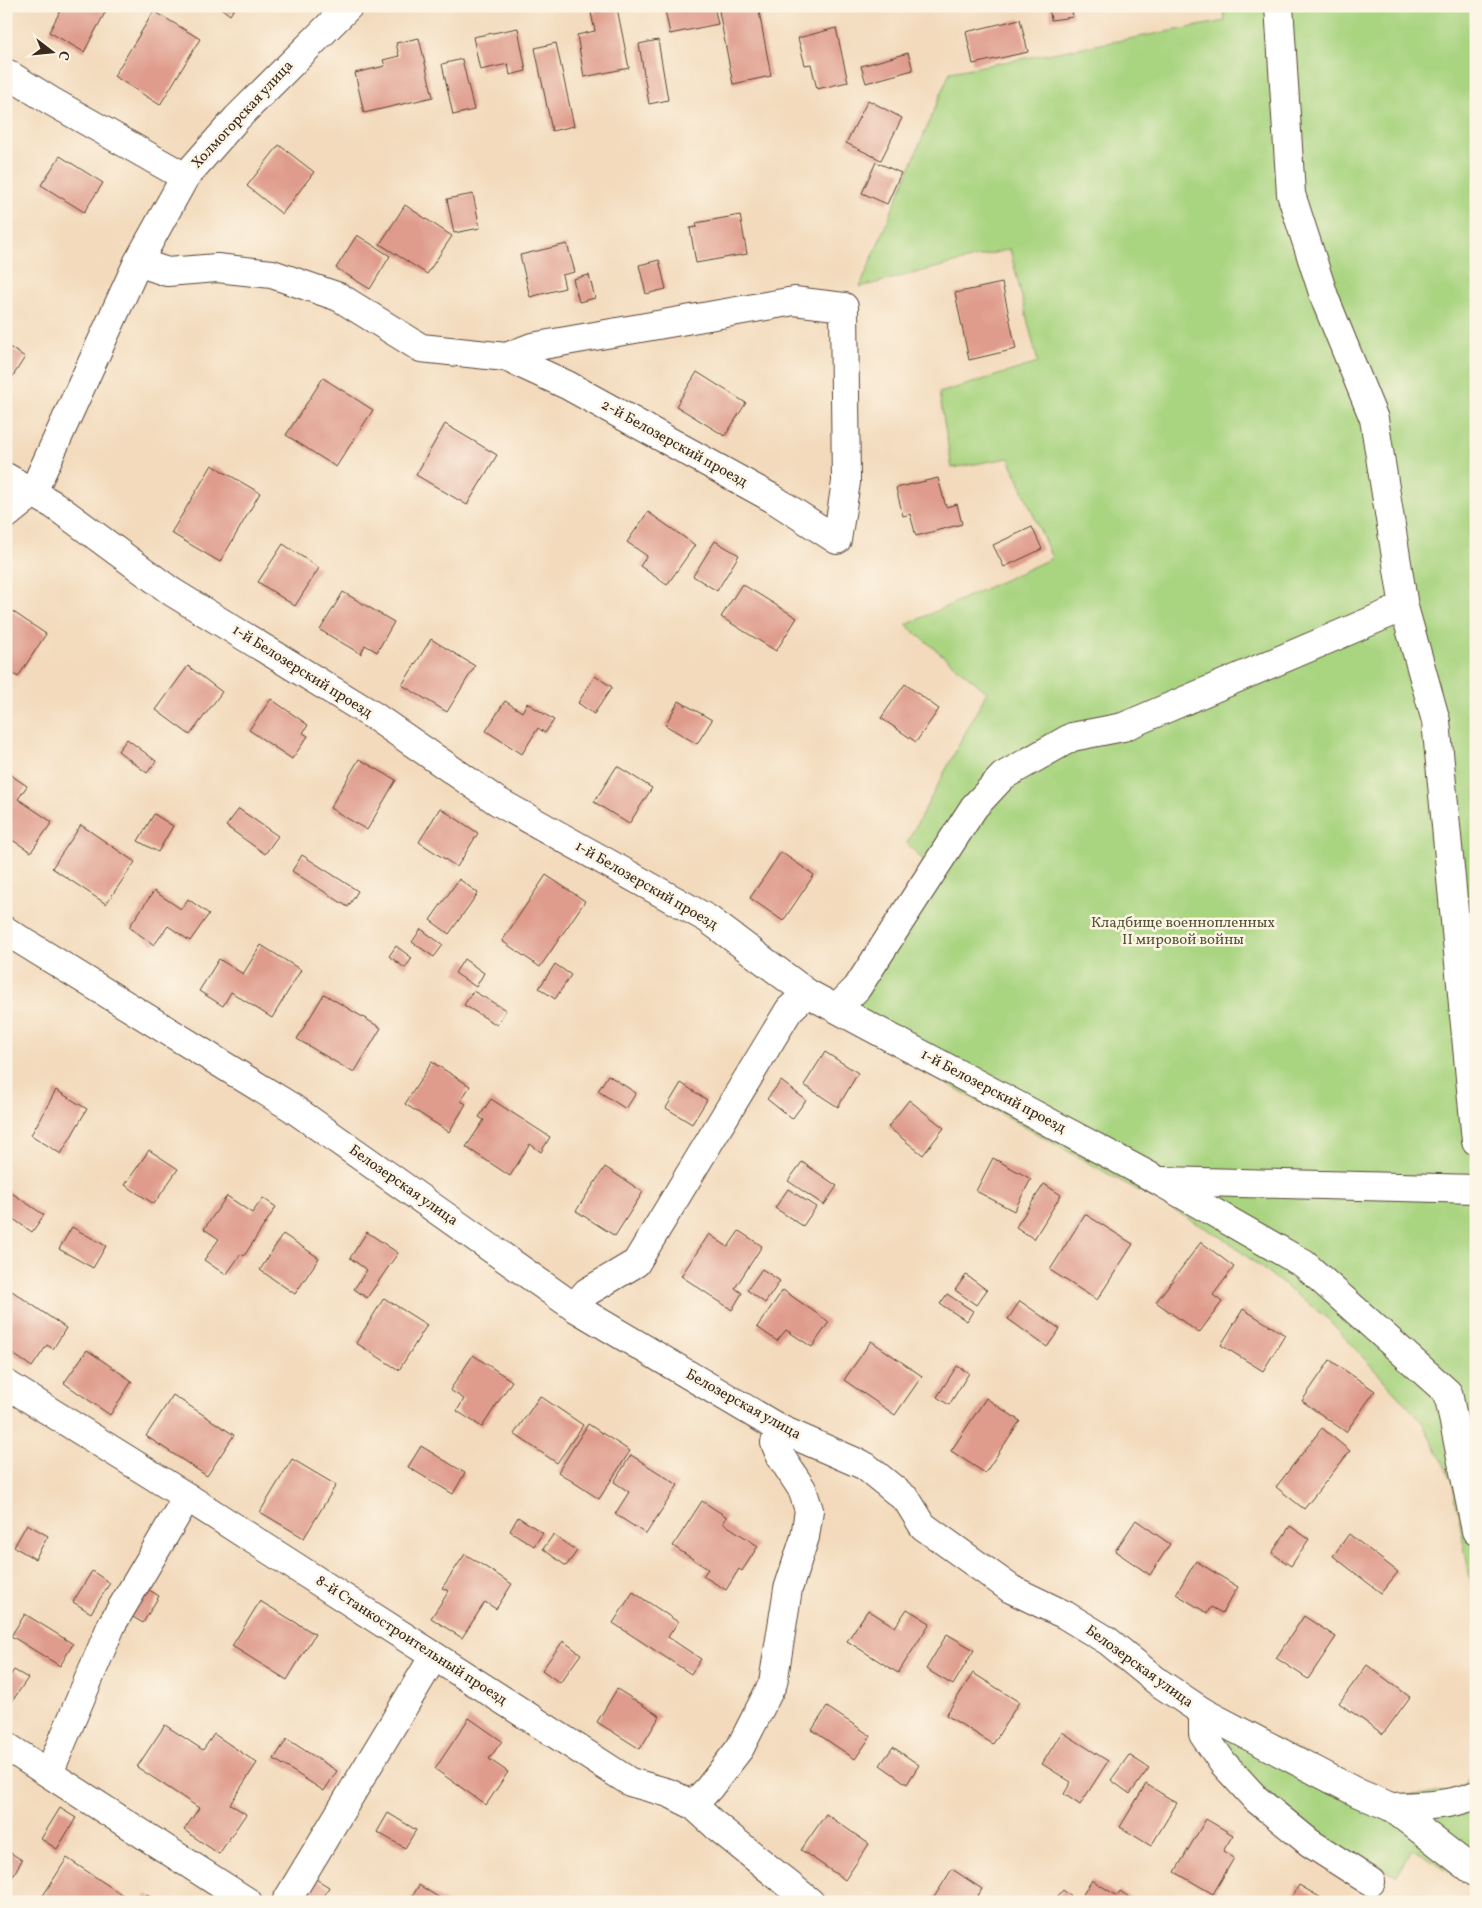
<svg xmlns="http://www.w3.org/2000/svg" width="1482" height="1908" viewBox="0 0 1482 1908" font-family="Vollkorn,serif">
<rect width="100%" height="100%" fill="#fcf5e5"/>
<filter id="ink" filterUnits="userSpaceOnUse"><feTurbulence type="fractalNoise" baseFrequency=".02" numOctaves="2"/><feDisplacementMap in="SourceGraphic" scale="10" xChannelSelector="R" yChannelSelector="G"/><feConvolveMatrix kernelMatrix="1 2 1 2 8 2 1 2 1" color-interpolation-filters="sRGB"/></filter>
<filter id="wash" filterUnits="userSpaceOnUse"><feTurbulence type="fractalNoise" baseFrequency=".0096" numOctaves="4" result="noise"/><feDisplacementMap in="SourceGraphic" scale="20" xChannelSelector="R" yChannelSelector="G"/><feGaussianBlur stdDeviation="1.12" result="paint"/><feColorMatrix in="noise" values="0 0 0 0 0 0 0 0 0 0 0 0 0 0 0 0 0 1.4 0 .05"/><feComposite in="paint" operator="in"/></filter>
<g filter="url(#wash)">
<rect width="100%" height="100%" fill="#f3dabc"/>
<g fill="#a9d480" stroke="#727f4f">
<path d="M1223 6H1476V1611L1452 1480 1422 1422 1328 1319 1223 1238 830 1018 924 861 907 843 987 692 906 625 1052 558 1009 458 952 468 939 393 1038 363 1010 249 860 287 950 72 1225 21Z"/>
<path d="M1231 1717 1390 1797 1459 1791 1476 1770V1888L1411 1849 1397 1876C1348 1855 1301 1826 1262 1788 1245 1772 1231 1753 1216 1736Z"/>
</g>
<g id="blocks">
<g fill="#df9b8b">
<path d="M63 6 108 7 84 52 49 32Z"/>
<path d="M218 6H236L230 15Z"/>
<path d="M664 6H714L718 24 670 34Z"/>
<path d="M718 6H758L771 76 733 84Z"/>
<path d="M1049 6H1071L1073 17 1051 20Z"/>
<path d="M617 8 629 68 584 77 577 35 595 31 591 13Z"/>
<path d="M154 11 200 39 160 105 114 76Z"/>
<path d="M1020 19 1028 52 973 64 966 32Z"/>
<path d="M518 28 526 71 510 75 508 64 480 70 473 37Z"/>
<path d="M836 28 848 82 817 89 811 64 805 65 798 38Z"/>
<path d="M419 38 433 97 364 113 355 73 385 66 383 60 399 56 396 43Z"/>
<path d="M658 40 668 100 649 104 639 44Z"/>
<path d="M556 43 574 126 552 131 535 48Z"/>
<path d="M908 53 913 70 866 83 861 66Z"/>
<path d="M462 59 474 110 453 115 442 64Z"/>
<path d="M868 100 902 118 881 160 846 143Z"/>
<path d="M279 145 314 172 282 214 247 186Z"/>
<path d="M60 156 103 183 84 212 41 185Z"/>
<path d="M876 162 901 173 887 204 862 193Z"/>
<path d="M473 194 480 228 454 233 447 199Z"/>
<path d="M405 205 452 236 427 274 380 244Z"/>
<path d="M740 215 747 254 696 263 690 228 697 227 696 223Z"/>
<path d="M357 235 390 256 370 289 336 268Z"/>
<path d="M567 244 575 272 562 275 565 288 530 297 520 255Z"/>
<path d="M659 260 666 289 646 294 639 265Z"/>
<path d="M589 275 595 298 579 302 573 279Z"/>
<path d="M1002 283 1016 349 969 360 955 293Z"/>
<path d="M6 345 25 357 6 387Z"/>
<path d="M697 372 746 403 725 436 676 406Z"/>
<path d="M323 378 373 410 336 467 286 435Z"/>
<path d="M445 424 497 455 467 505 416 475Z"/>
<path d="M212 465 260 493 220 562 171 533Z"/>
<path d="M938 478 946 507 957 504 962 524 916 536 910 514 903 516 896 488Z"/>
<path d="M648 512 695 545 667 585 640 566 647 556 627 542Z"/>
<path d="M1032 527 1042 549 1004 567 993 545Z"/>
<path d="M715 541 739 555 717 591 693 576Z"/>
<path d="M283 544 319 568 295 606 258 582Z"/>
<path d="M742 584 797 618 776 651 721 617Z"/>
<path d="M343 592 394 622 377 652 365 645 361 654 320 630Z"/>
<path d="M6 607 46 634 18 677 6 669Z"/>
<path d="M431 639 475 666 447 712 402 685Z"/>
<path d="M188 666 222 692 190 735 156 710Z"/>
<path d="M595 676 612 687 594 714 578 703Z"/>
<path d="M905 684 939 709 916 742 881 718Z"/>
<path d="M271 699 308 725 303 733 308 736 292 759 249 730Z"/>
<path d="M505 701 522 712 527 703 554 720 545 733 538 728 522 754 486 731Z"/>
<path d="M679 701 712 720 697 744 665 725Z"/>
<path d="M127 739 156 761 147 773 118 751Z"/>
<path d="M359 759 396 780 367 830 330 808Z"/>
<path d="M617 766 652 788 629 824 594 802Z"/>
<path d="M6 772 27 786 18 799 52 822 31 852 6 836Z"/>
<path d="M440 808 478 833 457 867 419 842Z"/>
<path d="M239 809 278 836 265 854 226 826Z"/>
<path d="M154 814 173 826 158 852 138 841Z"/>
<path d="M81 825 135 862 106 904 52 868Z"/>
<path d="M781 852 814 875 783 921 750 898Z"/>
<path d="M302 855 358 891 348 907 292 871Z"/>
<path d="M546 875 585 901 540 967 502 941Z"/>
<path d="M459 879 478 893 449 934 430 920Z"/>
<path d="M154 891 181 909 188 899 209 914 190 941 168 926 154 945 129 927Z"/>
<path d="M421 929 443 945 434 957 412 942Z"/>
<path d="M261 945 301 970 272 1018 231 992 223 1006 199 991 219 959 243 974Z"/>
<path d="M396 946 412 958 405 968 389 956Z"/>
<path d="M464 959 484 973 476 987 455 973Z"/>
<path d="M555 964 571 975 555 999 539 988Z"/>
<path d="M473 991 506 1010 497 1025 464 1005Z"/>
<path d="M324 994 381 1028 354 1073 297 1039Z"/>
<path d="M825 1052 858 1073 838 1107 804 1085Z"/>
<path d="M432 1062 470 1086 461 1101 466 1104 449 1132 405 1104Z"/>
<path d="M608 1075 636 1093 626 1109 598 1091Z"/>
<path d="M781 1081 806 1100 792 1119 767 1099Z"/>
<path d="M681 1083 707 1100 692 1124 666 1108Z"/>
<path d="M56 1090 87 1109 61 1154 31 1135Z"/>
<path d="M491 1099 550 1137 541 1152 530 1144 510 1176 466 1147 484 1120 479 1117Z"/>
<path d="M909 1100 944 1128 923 1155 888 1127Z"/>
<path d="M149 1150 178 1169 154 1204 125 1185Z"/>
<path d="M993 1158 1031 1179 1014 1211 976 1191Z"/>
<path d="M802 1162 837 1186 824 1205 788 1181Z"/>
<path d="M605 1167 643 1192 615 1236 576 1211Z"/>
<path d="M1044 1184 1061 1195 1034 1239 1016 1227Z"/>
<path d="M6 1189 44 1215 32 1232 6 1214Z"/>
<path d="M788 1189 816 1207 803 1226 775 1208Z"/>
<path d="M227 1196 252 1213 263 1198 276 1207 244 1256 241 1254 226 1275 204 1260 219 1239 204 1229Z"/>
<path d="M1085 1214 1133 1244 1097 1300 1050 1270Z"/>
<path d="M72 1227 106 1246 93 1268 59 1249Z"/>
<path d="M739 1231 762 1246 735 1288 742 1293 732 1310 681 1276 709 1234 728 1247Z"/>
<path d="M367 1232 398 1253 367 1298 354 1289 367 1270 350 1258Z"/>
<path d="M283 1234 319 1258 295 1294 260 1270Z"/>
<path d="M1201 1242 1234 1267 1213 1295 1222 1302 1199 1333 1156 1302Z"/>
<path d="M762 1269 780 1281 765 1303 747 1290Z"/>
<path d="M966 1275 987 1290 976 1305 955 1290Z"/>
<path d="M783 1290 829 1322 812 1347 786 1330 777 1341 757 1327Z"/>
<path d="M12 1291 66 1328 53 1349 47 1345 32 1367 6 1349V1299Z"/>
<path d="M947 1294 973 1311 967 1321 940 1304Z"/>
<path d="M384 1298 427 1325 399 1370 356 1343Z"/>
<path d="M1020 1301 1060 1329 1047 1347 1008 1319Z"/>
<path d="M1243 1309 1285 1335 1263 1371 1221 1345Z"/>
<path d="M871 1341 922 1376 895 1415 844 1380Z"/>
<path d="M87 1350 132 1381 110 1415 64 1383Z"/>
<path d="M473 1355 512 1381 482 1427 457 1411 464 1399 450 1390Z"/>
<path d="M1330 1360 1375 1391 1346 1432 1302 1401Z"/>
<path d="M957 1366 969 1373 949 1405 937 1397Z"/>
<path d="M173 1395 234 1435 207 1476 146 1436Z"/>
<path d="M540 1396 583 1425 557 1463 514 1434Z"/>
<path d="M986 1398 1020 1421 985 1473 951 1451Z"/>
<path d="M588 1424 630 1451 599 1499 558 1472Z"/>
<path d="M1322 1428 1350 1451 1304 1509 1276 1487Z"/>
<path d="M421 1446 465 1473 453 1494 408 1467Z"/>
<path d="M631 1455 678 1485 646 1534 615 1514 629 1492 614 1482Z"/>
<path d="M292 1459 336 1485 304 1538 260 1512Z"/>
<path d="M702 1501 727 1517 723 1523 758 1546 742 1571 739 1569 726 1590 703 1576 708 1569 673 1546Z"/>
<path d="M518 1517 543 1533 534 1546 510 1531Z"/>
<path d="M1136 1520 1170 1544 1150 1575 1115 1551Z"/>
<path d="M27 1524 48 1536 35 1559 14 1547Z"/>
<path d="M1290 1526 1309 1539 1291 1566 1272 1553Z"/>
<path d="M1349 1534 1398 1572 1381 1593 1333 1556Z"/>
<path d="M553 1535 577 1551 566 1566 543 1549Z"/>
<path d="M465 1554 512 1584 496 1609 485 1602 462 1638 431 1618 449 1591 442 1588Z"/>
<path d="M1196 1561 1238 1587 1222 1613 1211 1607 1207 1613 1176 1594Z"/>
<path d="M92 1571 110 1583 91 1613 73 1602Z"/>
<path d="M143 1586 159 1596 143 1623 128 1614Z"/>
<path d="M633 1592 678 1622 668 1637 701 1659 691 1674 613 1623Z"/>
<path d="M260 1601 315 1634 287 1680 232 1646Z"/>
<path d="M907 1609 930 1623 898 1673 847 1641 868 1610 895 1627Z"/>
<path d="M25 1614 73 1644 60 1666 11 1636Z"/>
<path d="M1304 1616 1336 1637 1308 1679 1276 1658Z"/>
<path d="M947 1634 974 1650 953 1685 926 1669Z"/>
<path d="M563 1641 581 1654 560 1683 542 1670Z"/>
<path d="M1367 1665 1410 1697 1383 1734 1339 1703Z"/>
<path d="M14 1670 28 1678 6 1710V1682Z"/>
<path d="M973 1673 1019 1702 993 1744 946 1715Z"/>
<path d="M617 1689 660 1716 640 1749 597 1722Z"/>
<path d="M827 1707 871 1736 855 1759 812 1730Z"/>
<path d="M469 1718 502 1741 489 1759 508 1772 486 1805 435 1769Z"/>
<path d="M165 1725 203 1750 214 1734 257 1763 230 1804 246 1814 219 1854 184 1830 199 1808 137 1767Z"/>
<path d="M1062 1732 1108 1761 1080 1805 1064 1794 1071 1782 1042 1764Z"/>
<path d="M287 1739 337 1771 324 1791 274 1759Z"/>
<path d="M893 1747 919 1765 907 1784 880 1765Z"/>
<path d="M1129 1755 1149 1768 1130 1794 1111 1780Z"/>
<path d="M1146 1784 1177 1803 1151 1846 1120 1827Z"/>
<path d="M60 1808 76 1818 57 1849 41 1839Z"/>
<path d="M388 1813 416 1830 405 1848 377 1832Z"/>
<path d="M826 1814 869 1844 845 1880 801 1850Z"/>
<path d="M1206 1819 1233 1835 1223 1851 1234 1858 1213 1894 1175 1872Z"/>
<path d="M6 1850 22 1860 7 1886 6 1885Z"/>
<path d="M67 1858 133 1902H39Z"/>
<path d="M952 1869 982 1889 974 1902H931Z"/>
<path d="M314 1878 329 1887 321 1902H301Z"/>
<path d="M1092 1880 1117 1896 1120 1891 1136 1902H1091L1082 1896Z"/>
<path d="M419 1885 446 1902H409Z"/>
<path d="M1299 1885 1328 1902H1289Z"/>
<path d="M1063 1890 1078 1902H1053Z"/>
<path d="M147 1894 160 1902H142Z"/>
</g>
</g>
</g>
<g filter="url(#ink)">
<use href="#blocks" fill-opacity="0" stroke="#574436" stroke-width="1"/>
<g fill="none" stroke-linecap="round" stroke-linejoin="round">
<g stroke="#574436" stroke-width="30">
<g id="minor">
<path d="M1279 6 1291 194 1325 299 1374 419 1404 607 1436 721 1476 1141"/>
<path d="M6 73 51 101 185 177"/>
<path d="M138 262 167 272 217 268 272 274 339 297 421 348 506 357 532 347 794 301 844 307 846 482 837 540 772 498 567 385 506 357"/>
<path d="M6 477 54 505 172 592 374 716 497 801 708 919 807 993 1159 1181 1304 1264 1448 1393 1476 1531"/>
<path d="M6 515 32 494 138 262 185 177 237 118 349 6"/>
<path d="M6 931 291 1107 574 1307 780 1429 865 1466 907 1500 923 1526 1011 1589 1065 1615 1108 1641 1158 1682 1203 1712 1358 1793 1391 1807 1476 1873"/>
<path d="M837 1008 857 988 974 807 1003 776 1072 737 1123 727 1404 607"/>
<path d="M1163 1181 1476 1189"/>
<path d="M574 1307 587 1292 636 1263 789 1010 807 993"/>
<path d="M6 1384 187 1497 630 1782 669 1793 693 1805 715 1825 810 1902"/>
<path d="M1203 1712V1734L1223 1763 1256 1799 1310 1843 1371 1882"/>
<path d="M6 1746 248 1902"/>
<path d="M49 1773 112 1624 187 1497"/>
<path d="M693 1805 709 1788 740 1748 773 1683 788 1589 805 1537 809 1510 802 1489 781 1457 775 1443 780 1429"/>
<path d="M1391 1807C1419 1806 1449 1806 1476 1795"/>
<path d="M286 1902 434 1656"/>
</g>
</g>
<use href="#minor" stroke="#fff" stroke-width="28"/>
</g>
</g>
<g text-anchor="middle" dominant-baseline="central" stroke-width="5" stroke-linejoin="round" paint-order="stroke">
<g font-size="15" fill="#3b2a1e" stroke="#fcf5e5">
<text transform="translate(243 115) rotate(-47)">Холмогорская улица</text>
<text transform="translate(674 444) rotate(29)">2-й Белозерский проезд</text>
<text transform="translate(302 672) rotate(32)">1-й Белозерский проезд</text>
<text transform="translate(646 886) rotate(30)">1-й Белозерский проезд</text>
<text transform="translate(993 1092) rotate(28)">1-й Белозерский проезд</text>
<text transform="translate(403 1186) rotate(35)">Белозерская улица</text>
<text transform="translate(743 1405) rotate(29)">Белозерская улица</text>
<text transform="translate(411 1641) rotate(33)">8-й Станкостроительный проезд</text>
<text transform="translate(1139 1667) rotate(36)">Белозерская улица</text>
</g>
<g font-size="15" fill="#565436" stroke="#fcf5e5">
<text x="1183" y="923">Кладбище военнопленных<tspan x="1183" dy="17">II мировой войны</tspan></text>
</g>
</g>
<rect width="1482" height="1908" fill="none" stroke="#fcf5e5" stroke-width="25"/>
<g transform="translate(52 52) rotate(106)" stroke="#fcf5e5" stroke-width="4" paint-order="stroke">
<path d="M0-4L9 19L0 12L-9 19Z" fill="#3b2a1e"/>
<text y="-8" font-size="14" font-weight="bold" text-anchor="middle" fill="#3b2a1e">С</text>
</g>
</svg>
